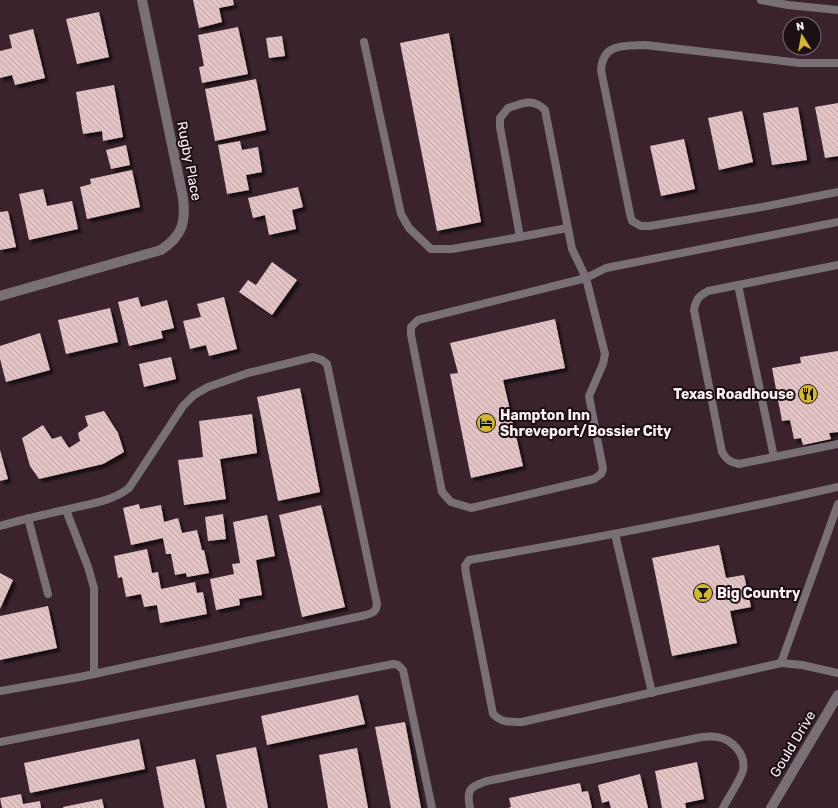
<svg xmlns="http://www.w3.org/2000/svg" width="838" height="808" viewBox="0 0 838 808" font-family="Rubik,sans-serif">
<defs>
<pattern id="building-back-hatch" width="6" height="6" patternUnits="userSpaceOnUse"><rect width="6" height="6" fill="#e4c3c4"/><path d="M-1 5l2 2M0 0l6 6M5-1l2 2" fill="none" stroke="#bea4a5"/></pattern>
<filter id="shadow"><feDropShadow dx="3.5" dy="3.5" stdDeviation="1" flood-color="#0009"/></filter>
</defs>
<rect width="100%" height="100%" fill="#3a232c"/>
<g fill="url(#building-back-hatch)" filter="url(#shadow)">
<path d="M193 0H233L234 5 219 8 222 22 199 28Z"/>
<path d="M99 12 109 57 77 64 66 19Z"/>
<path d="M238 27 248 74 202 83 199 67 204 66 198 35Z"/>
<path d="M33 29 45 78 15 85 12 75 0 78V51L12 48 9 35Z"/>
<path d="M449 33 481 222 437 231 400 43Z"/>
<path d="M282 36 285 56 269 58 266 38Z"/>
<path d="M256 79 266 130 215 141 205 89Z"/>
<path d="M114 85 123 137 103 141 102 131 83 134 76 92Z"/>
<path d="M838 103V156L825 158 815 107Z"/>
<path d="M798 107 807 160 772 165 763 113Z"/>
<path d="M742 111 753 162 719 170 708 118Z"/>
<path d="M684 139 695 189 661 196 650 146Z"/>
<path d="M240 141 242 150 258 147 262 172 246 175 249 190 227 194 218 145Z"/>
<path d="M126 145 130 165 111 169 106 150Z"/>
<path d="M132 170 140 207 87 219 80 187 91 184 90 179Z"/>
<path d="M298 187 303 207 292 210 296 229 269 235 265 215 253 218 248 198Z"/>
<path d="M43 189 47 206 72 201 78 229 29 240 19 194Z"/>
<path d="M8 211 16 247 0 250V212Z"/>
<path d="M272 262 297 280 272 315 239 292 248 280 256 285Z"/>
<path d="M138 297 141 307 167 300 174 328 161 331 163 338 129 346 118 302Z"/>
<path d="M224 297 237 349 209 356 206 345 190 349 183 321 201 317 197 304Z"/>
<path d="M110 308 118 342 66 354 58 320Z"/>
<path d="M555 319 565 368 503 380 523 466 471 478 450 374 458 373 450 343Z"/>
<path d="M40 333 50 370 6 382 0 359V346Z"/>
<path d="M838 351V432L829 433 831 439 803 445 801 438 794 439 790 420 782 421 772 368 801 363 800 357Z"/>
<path d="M171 357 176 379 144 387 139 364Z"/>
<path d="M300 388 320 492 278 501 257 397Z"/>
<path d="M104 411 118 433 124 452 103 464 39 479 30 466 22 438 43 425 52 439 61 436 69 448 80 441 78 433 88 426 85 416Z"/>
<path d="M252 414 257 453 220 459 226 499 184 505 178 460 203 457 199 421Z"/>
<path d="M0 450 8 479 0 481Z"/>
<path d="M139 504 140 509 161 505 164 522 178 518 182 533 197 530 202 550H204L209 573 187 577 186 573 175 575 171 554H166L163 538 131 545 123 508Z"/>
<path d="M321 505 345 607 302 617 279 515Z"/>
<path d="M223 514 226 539 208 541 205 517Z"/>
<path d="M267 515 275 556 256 560 262 595 239 599 240 605 216 610 210 579 234 574 232 564 240 563 233 522Z"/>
<path d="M719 545 726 578 744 575 751 607 730 611 737 643 672 656 652 558Z"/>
<path d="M147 549 152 573 158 572 161 589 195 582 197 593 203 592 207 614 160 623 157 605 144 607 141 594 126 597 122 577 118 578 114 556Z"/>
<path d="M0 573 13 580 0 609Z"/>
<path d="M48 606 57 648 0 660V616Z"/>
<path d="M358 695 365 724 267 745 261 716Z"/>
<path d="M405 722 421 808H391L375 727Z"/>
<path d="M139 739 145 769 30 793 24 763Z"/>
<path d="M256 747 268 808H227L216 755Z"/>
<path d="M357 748 368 808H328L319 755Z"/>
<path d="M195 759 205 808H164L156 767Z"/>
<path d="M697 762 704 799 685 803 686 808H662L655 771Z"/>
<path d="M640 774 648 808H611L609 801 602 803 598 785Z"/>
<path d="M580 783 582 792 588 791 592 808H508L511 807 509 798Z"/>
<path d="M21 794 23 804 40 801 41 808H2L0 798Z"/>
<path d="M102 799 104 808H63V807Z"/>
</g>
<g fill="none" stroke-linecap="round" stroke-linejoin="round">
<g stroke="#796f76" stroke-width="8">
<path d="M761 0 788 5 838 10"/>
<path d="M364 42 401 214 409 228 431 249H452L520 237"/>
<path d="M838 63H800L645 45C623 46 603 43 601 70L630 214 632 221 641 226H650L762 207 838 192"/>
<path d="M567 228 520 237 500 127V118L508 108C523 103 533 98 545 110L572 249 586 278 605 354 603 364 589 396 603 469 601 474 594 479 471 508 451 502 442 492 411 335V327L418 320 586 278 606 268 838 222"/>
<path d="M838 265 708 291C699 296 696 299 694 310L722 452C727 460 730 462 739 464L838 444"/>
<path d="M738 285 774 457"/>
<path d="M838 487C716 515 592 539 469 560L465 566 466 574 493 714C502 723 510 722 522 722L781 663 802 665 838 673"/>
<path d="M66 510 88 567 94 588V674"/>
<path d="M28 518 48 594"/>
<path d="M0 526C23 519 46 514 69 509 89 504 113 501 129 488L183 406 194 395 208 387 248 373 313 357 322 360 327 364 377 604C376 612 373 613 366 615L80 677 0 691"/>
<path d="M615 534 652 693"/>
<path d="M781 663 838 504"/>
<path d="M0 742 393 664 398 665 403 670 432 808"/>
<path d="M470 808C466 789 470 787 487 781L702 737C706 737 712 736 717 737 732 739 746 754 743 770 741 779 728 798 723 808"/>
</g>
<g stroke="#796f76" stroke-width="10">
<path d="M0 296 161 250C182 236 186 223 183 198L142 0"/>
<path d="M771 808 838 695"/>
</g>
</g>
<defs>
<g id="restaurant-disc" transform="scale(1)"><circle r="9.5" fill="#d3b635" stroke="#1b1014"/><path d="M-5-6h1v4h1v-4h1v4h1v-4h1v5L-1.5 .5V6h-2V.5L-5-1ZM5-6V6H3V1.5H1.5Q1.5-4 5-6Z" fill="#111"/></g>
<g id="hotel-disc" transform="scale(1)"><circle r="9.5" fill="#d3b635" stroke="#1b1014"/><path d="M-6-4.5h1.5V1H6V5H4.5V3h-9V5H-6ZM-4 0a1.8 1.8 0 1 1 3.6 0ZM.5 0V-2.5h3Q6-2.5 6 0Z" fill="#111"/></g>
<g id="bar-disc" transform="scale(1)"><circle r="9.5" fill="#d3b635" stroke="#1b1014"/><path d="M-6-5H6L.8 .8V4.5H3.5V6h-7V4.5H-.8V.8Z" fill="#111"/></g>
</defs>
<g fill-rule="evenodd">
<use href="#restaurant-disc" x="808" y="394"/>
<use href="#hotel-disc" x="486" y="423"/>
<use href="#bar-disc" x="703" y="593"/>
</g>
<g text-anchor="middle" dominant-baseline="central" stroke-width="4" stroke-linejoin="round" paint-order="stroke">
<g font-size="14" fill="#fdf0f4" stroke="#1b1014">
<text transform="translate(189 161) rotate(79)">Rugby Place</text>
<text transform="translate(793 744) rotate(-59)">Gould Drive</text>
</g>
<g font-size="14" font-weight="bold" fill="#fdf0f4" stroke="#1b1014" text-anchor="start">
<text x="794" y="394" text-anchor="end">Texas Roadhouse</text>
<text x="500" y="415">Hampton Inn<tspan x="500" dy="16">Shreveport/Bossier City</tspan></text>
<text x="717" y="593">Big Country</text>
</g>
</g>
<g transform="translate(802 36) rotate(349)"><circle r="19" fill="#1b1014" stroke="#756a6e"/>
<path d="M0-3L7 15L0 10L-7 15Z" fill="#d3b635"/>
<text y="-6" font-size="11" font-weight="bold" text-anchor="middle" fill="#fdf0f4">N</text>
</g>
</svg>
